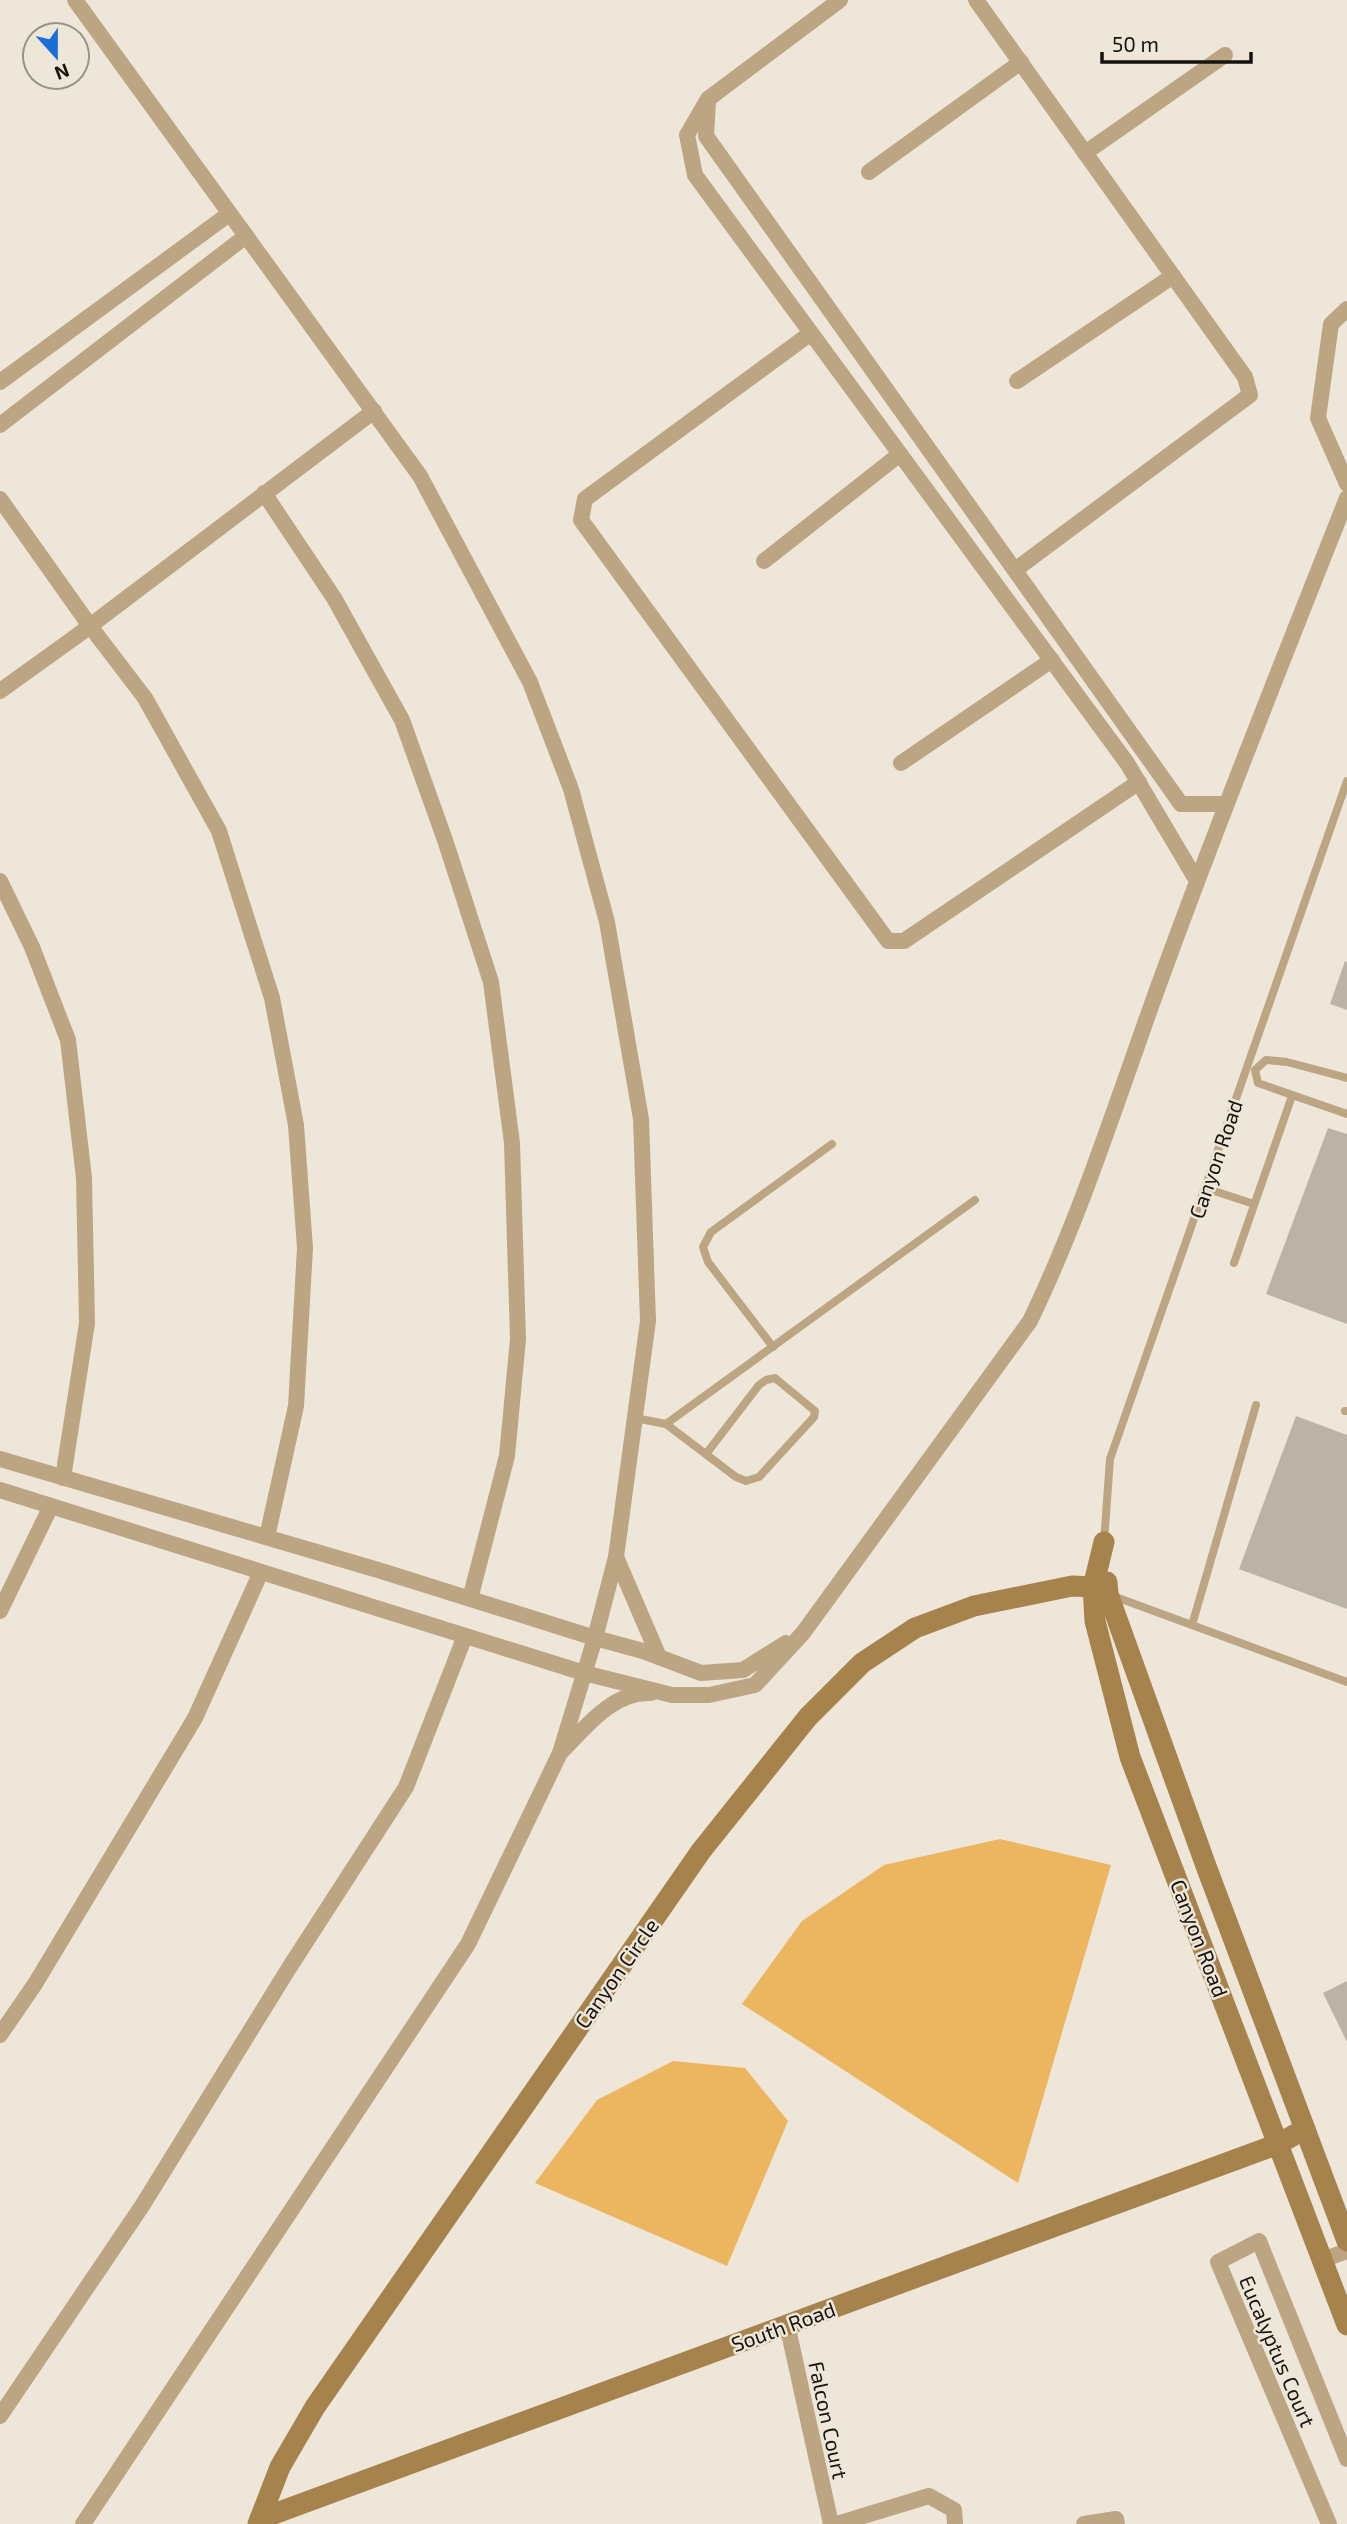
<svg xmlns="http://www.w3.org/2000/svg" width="1347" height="2524" viewBox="0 0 1347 2524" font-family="'Exo 2',sans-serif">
<rect width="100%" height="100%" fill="#efe6da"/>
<g fill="#ecb55f">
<path d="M1000 1839 1111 1865 1018 2183 742 2004 802 1921 884 1865Z"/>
<path d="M673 2061 745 2068 788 2121 727 2266 535 2183 597 2100Z"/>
</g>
<g fill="#bbb3a7">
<path d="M1345 961 1347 962V1010L1330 1004Z"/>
<path d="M1328 1128 1347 1134V1324L1266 1294Z"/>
<path d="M1296 1416 1347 1435V1609L1239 1569Z"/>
<path d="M1347 1981V2042L1323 1993Z"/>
</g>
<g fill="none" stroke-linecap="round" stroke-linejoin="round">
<g stroke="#bca582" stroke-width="8">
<path d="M1347 1078 1287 1062 1266 1060 1255 1070 1258 1083 1347 1114"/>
<path d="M1205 1188 1254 1204"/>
<path d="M1234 1263 1292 1096"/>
<path d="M773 1347 708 1262 703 1247 711 1232 832 1144"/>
<path d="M1345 1411H1347"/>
<path d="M635 1418 666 1424 975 1200"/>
<path d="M666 1424 736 1477 746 1481 759 1477 814 1417 815 1411 775 1378 766 1380 759 1385 706 1454"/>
<path d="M1104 1542 1110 1459 1347 781"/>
<path d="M1113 1596 1347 1682"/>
<path d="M1192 1625 1256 1405"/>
</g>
<g stroke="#bca582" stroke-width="16">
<path d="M75 0 420 476 530 682 571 789 607 922 641 1119 648 1321 616 1557 595 1638 560 1753 468 1944 83 2524"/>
<path d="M840 0 708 99 687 135 695 175 1127 763 1197 881"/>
<path d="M976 0 1245 377 1250 395 1015 570"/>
<path d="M708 102 706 136 1181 804H1226"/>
<path d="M1085 153 1225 55"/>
<path d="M869 172 1021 62"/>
<path d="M1347 309 1331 324 1318 418 1347 484"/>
<path d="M811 333 585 499 581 520 888 941H904L1139 782"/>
<path d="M1017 381 1173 276"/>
<path d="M0 382 229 214"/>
<path d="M0 425 246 236"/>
<path d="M264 493 334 598 402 720 445 840 491 982 512 1143 518 1339 507 1456 470 1599"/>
<path d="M0 499 90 626 145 698 219 831 272 998 296 1125 305 1248 296 1406 267 1537"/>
<path d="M764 561 900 454"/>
<path d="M0 691 78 635 374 411"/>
<path d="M901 763 1052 660"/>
<path d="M0 881 32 947 68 1040 84 1178 87 1323 63 1478"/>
<path d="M0 1459 378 1570 595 1638 643 1651 701 1673 743 1670 786 1643"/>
<path d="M0 1490 584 1673 672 1695H709L755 1685 803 1633 1030 1321C1083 1211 1120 1091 1162 976 1221 815 1284 657 1347 498"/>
<path d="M616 1557 659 1657"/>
<path d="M0 1611 51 1506"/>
<path d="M562 1751C586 1727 613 1691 651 1693"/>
<path d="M0 2035 35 1984 195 1718 261 1572"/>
<path d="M1322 2260 1347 2251"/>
<path d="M787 2324 831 2524"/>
<path d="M0 2416 142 2206 289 1968 406 1787 465 1636"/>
<path d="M837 2524 929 2496 954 2510 955 2524"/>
<path d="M1084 2524 1116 2519 1117 2524"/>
<path d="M1329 2524 1218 2262 1259 2241 1347 2459"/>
</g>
<g stroke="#a6834d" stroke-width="21">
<path d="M1104 1542 1093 1587 1095 1621 1130 1757 1347 2325"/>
<path d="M1107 1582 1108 1594 1206 1866 1347 2241"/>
<path d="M260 2519 1278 2144 1305 2129"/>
<path d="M258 2524 280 2467 315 2407 701 1851 808 1717 862 1663 915 1628 974 1606 1072 1586 1093 1587 1108 1594"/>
</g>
</g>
<g text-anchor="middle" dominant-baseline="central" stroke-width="5" stroke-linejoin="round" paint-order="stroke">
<g font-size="21" fill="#16130f" stroke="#efe6da">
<text transform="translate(1215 1159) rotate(-71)">Canyon Road</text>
<text transform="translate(1200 1938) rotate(69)">Canyon Road</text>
<text transform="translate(616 1973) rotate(-55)">Canyon Circle</text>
<text transform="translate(783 2326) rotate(-20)">South Road</text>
<text transform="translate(1278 2351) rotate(67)">Eucalyptus Court</text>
<text transform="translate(829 2420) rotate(78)">Falcon Court</text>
</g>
</g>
<g transform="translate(56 56) rotate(159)"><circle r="33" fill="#efe6da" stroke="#989289" stroke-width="2"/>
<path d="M0-5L12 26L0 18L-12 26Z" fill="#1a6ed8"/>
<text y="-10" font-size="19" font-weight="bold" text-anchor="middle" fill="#16130f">N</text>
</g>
<path d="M1102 52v10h149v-10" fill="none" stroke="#16130f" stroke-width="3.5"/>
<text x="1112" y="52" font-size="21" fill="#16130f" stroke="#efe6da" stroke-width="5" paint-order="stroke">50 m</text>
</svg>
